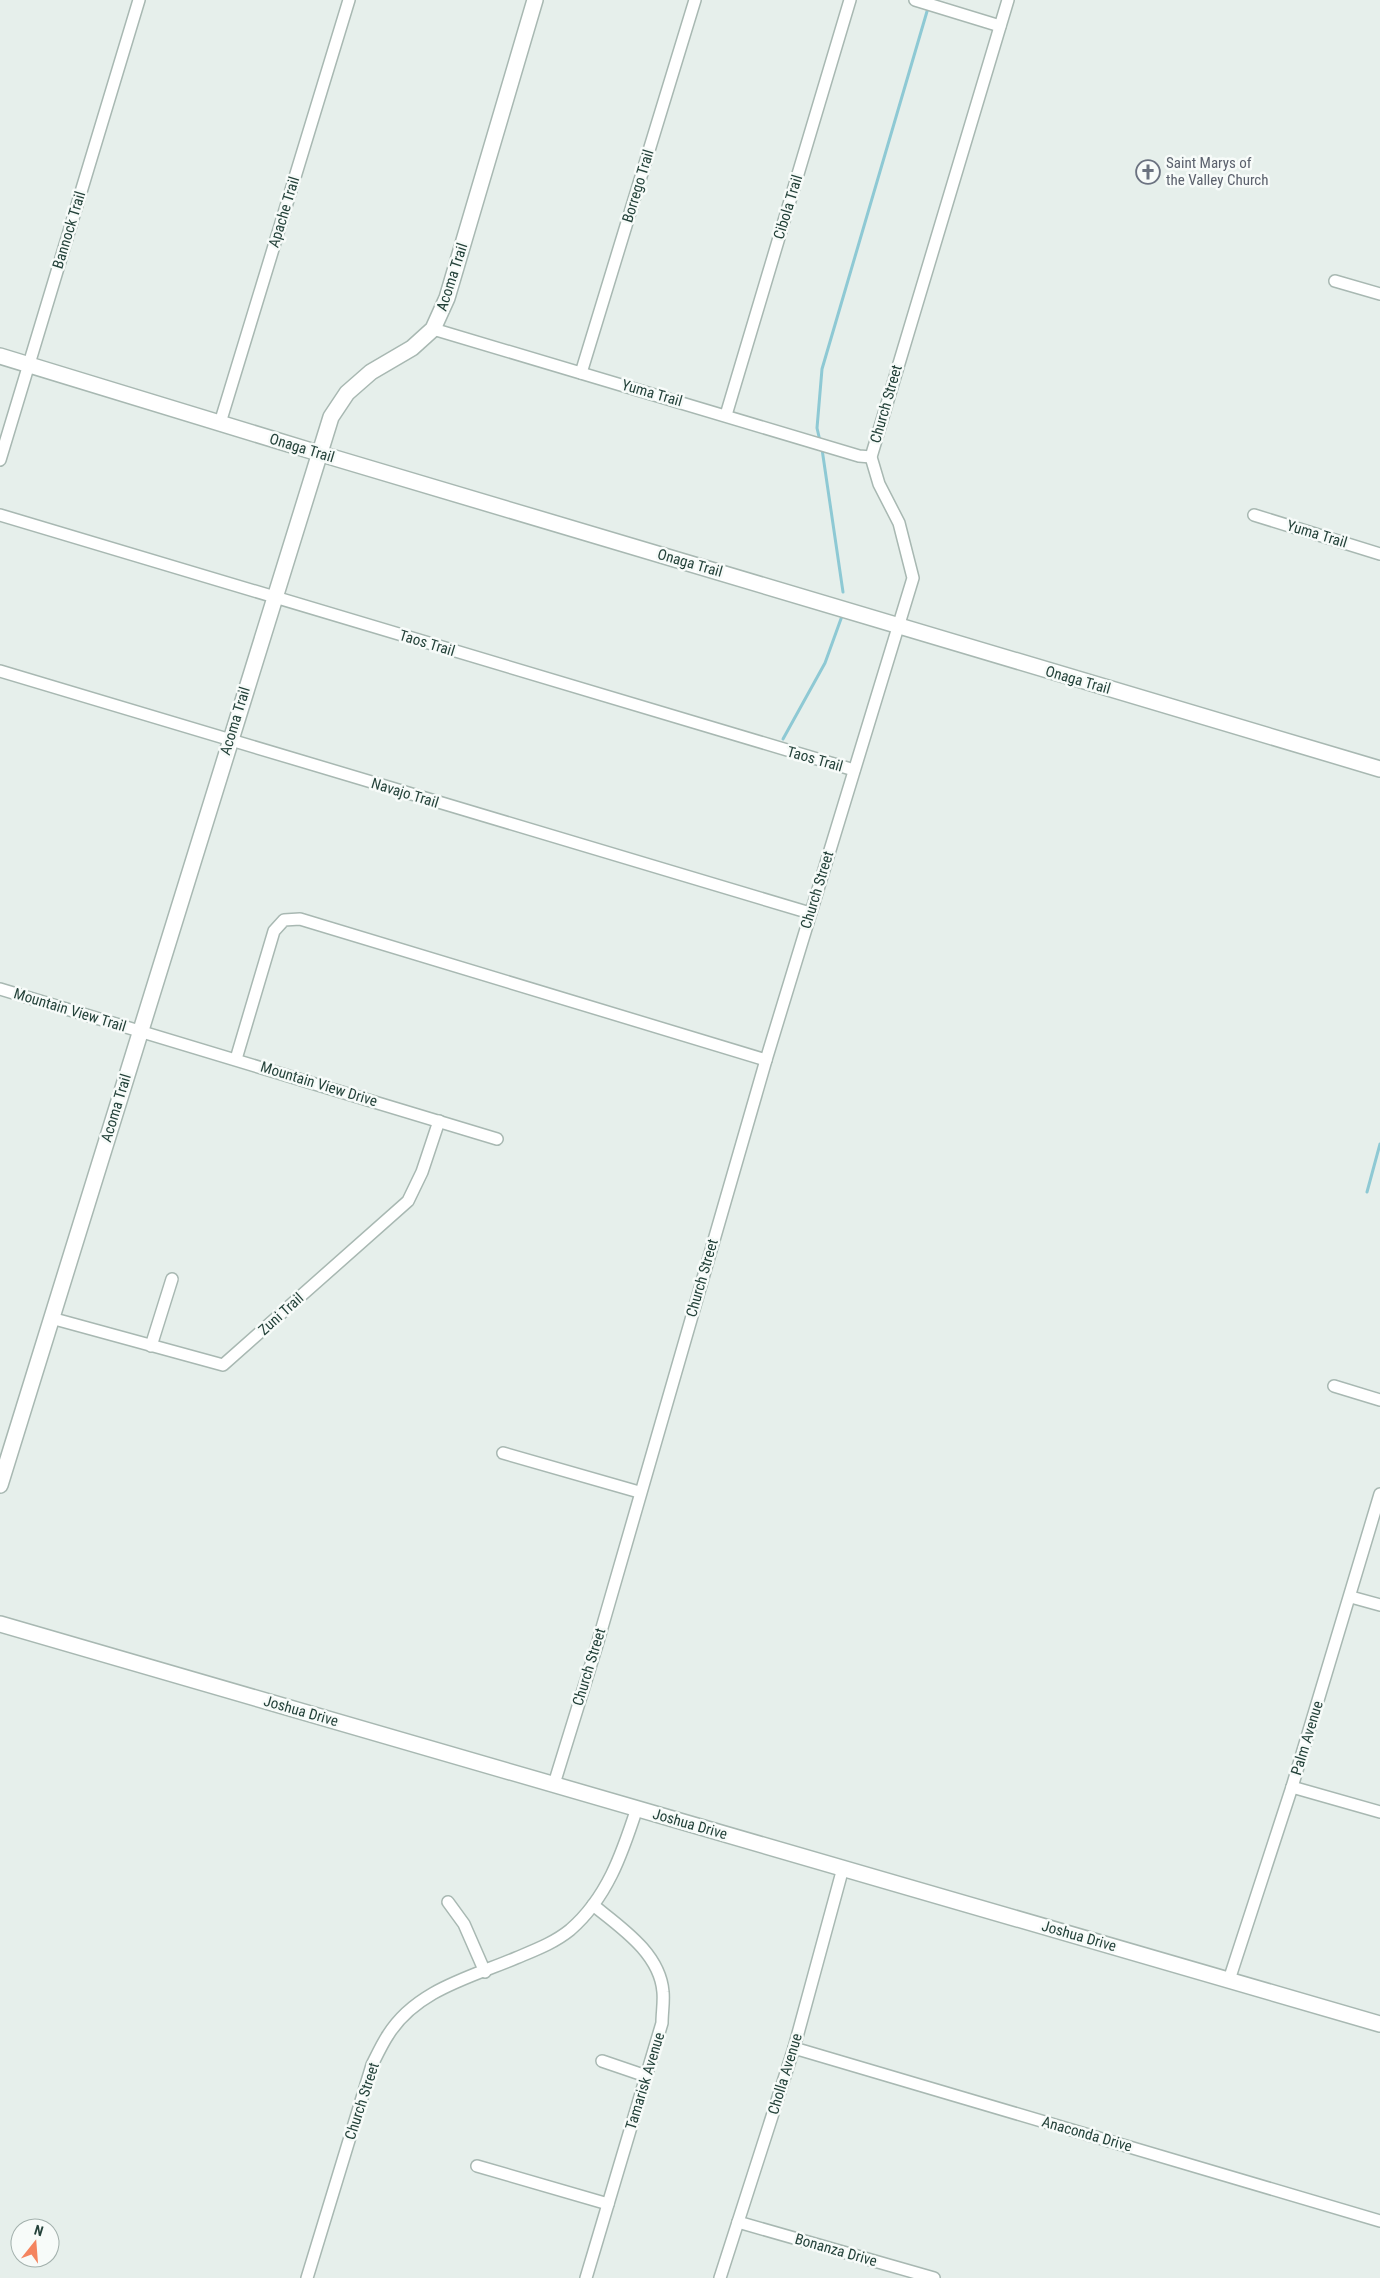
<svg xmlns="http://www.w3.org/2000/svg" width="1380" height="2278" viewBox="0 0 1380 2278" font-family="'Roboto Condensed',sans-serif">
<rect width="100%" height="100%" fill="#e6efeb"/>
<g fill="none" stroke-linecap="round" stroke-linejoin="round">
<g stroke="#8ec9d4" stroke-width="3">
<path d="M820 441 817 428 822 369 928 8"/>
<path d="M822 449 843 592"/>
<path d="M783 739 825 663 842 616"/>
<path d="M1367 1192 1380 1144"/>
</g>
<g stroke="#a8b8b2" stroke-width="14">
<g id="minor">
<path d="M915 0 1000 26"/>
<path d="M1335 281 1380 294"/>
<path d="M433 329 859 456 871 457"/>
<path d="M581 373 695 0"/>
<path d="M726 415 850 0"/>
<path d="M220 423 349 0"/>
<path d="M0 460 139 0"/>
<path d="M0 515 854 770"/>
<path d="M1254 515 1380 554"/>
<path d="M0 671 810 913"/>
<path d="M0 989 497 1139"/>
<path d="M236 1059 274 931 284 920 300 919 766 1060"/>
<path d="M51 1318 223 1365 408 1201 422 1172 439 1121"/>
<path d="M151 1346 172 1279"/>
<path d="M1334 1386 1380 1400"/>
<path d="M503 1453 639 1492"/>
<path d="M1351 1597 1380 1605"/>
<path d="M554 1784 597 1645 766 1060 913 578 899 523 879 484 871 457 1008 0"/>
<path d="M1292 1787 1380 1812"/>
<path d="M448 1902 464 1924 485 1972"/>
<path d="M1229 1980 1292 1787 1380 1494"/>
<path d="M794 2048 1380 2221"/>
<path d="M602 2061 646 2076"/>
<path d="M477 2166 608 2204"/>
<path d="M738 2222 934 2278"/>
<path d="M307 2278 372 2065C377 2055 382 2044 388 2035 416 1990 471 1977 516 1958 535 1950 554 1943 570 1930 607 1898 622 1854 637 1808"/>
<path d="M586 2278 662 2023C662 2013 664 2002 663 1992 660 1953 620 1927 593 1905"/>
<path d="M720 2278 794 2048 843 1868"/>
</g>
</g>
<g stroke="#a8b8b2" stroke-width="18">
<g id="tertiary">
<path d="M0 356 318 453 1380 769"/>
<path d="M0 1485 331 417 347 393 371 372 412 348 433 329 447 298 535 0"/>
<path d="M0 1624 1380 2024"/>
</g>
</g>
<use href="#minor" stroke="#fff" stroke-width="11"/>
<use href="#tertiary" stroke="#fff" stroke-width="15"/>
</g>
<defs>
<g id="church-ring" transform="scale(1.25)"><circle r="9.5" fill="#f7fbf9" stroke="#6b7280" stroke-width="1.5"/><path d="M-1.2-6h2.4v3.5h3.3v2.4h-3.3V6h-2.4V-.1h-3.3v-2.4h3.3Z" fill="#6b7280"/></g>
</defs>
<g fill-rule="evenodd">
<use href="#church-ring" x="1148" y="172"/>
</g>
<g text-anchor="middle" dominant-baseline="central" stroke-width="5" stroke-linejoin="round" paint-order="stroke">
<g font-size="15" fill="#5b616d" stroke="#f7fbf9" text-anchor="start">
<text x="1166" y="163">Saint Marys of<tspan x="1166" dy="17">the Valley Church</tspan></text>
</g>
<g font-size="15" fill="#24423a" stroke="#f7fbf9">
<text transform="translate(638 186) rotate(-73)">Borrego Trail</text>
<text transform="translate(788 207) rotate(-73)">Cibola Trail</text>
<text transform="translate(284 212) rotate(-73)">Apache Trail</text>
<text transform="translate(69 230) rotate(-73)">Bannock Trail</text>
<text transform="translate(452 277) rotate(-72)">Acoma Trail</text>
<text transform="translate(652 393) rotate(16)">Yuma Trail</text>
<text transform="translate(886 404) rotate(-74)">Church Street</text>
<text transform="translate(302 448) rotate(17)">Onaga Trail</text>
<text transform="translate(1317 534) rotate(17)">Yuma Trail</text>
<text transform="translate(690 563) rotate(16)">Onaga Trail</text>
<text transform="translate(427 643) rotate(17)">Taos Trail</text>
<text transform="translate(1078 680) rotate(16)">Onaga Trail</text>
<text transform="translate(235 721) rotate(-73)">Acoma Trail</text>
<text transform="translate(815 759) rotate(16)">Taos Trail</text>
<text transform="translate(405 793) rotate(17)">Navajo Trail</text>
<text transform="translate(817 890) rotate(-73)">Church Street</text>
<text transform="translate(70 1010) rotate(17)">Mountain View Trail</text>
<text transform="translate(319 1084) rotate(17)">Mountain View Drive</text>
<text transform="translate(116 1108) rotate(-73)">Acoma Trail</text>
<text transform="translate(702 1278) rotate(-74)">Church Street</text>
<text transform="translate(281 1314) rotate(-42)">Zuni Trail</text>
<text transform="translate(589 1667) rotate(-73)">Church Street</text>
<text transform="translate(301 1711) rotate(16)">Joshua Drive</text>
<text transform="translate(1307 1738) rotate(-73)">Palm Avenue</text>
<text transform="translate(690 1824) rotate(16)">Joshua Drive</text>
<text transform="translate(1079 1936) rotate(16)">Joshua Drive</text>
<text transform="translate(785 2074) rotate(-73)">Cholla Avenue</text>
<text transform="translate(645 2081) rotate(-73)">Tamarisk Avenue</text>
<text transform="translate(362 2101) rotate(-72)">Church Street</text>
<text transform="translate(1087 2134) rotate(16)">Anaconda Drive</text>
<text transform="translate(836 2250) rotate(16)">Bonanza Drive</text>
</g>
</g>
<g transform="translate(35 2243) rotate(17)"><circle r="24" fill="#f7fbf9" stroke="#a3b1ad"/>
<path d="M0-4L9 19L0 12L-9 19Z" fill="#f4845f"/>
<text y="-8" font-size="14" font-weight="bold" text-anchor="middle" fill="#24423a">N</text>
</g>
</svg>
